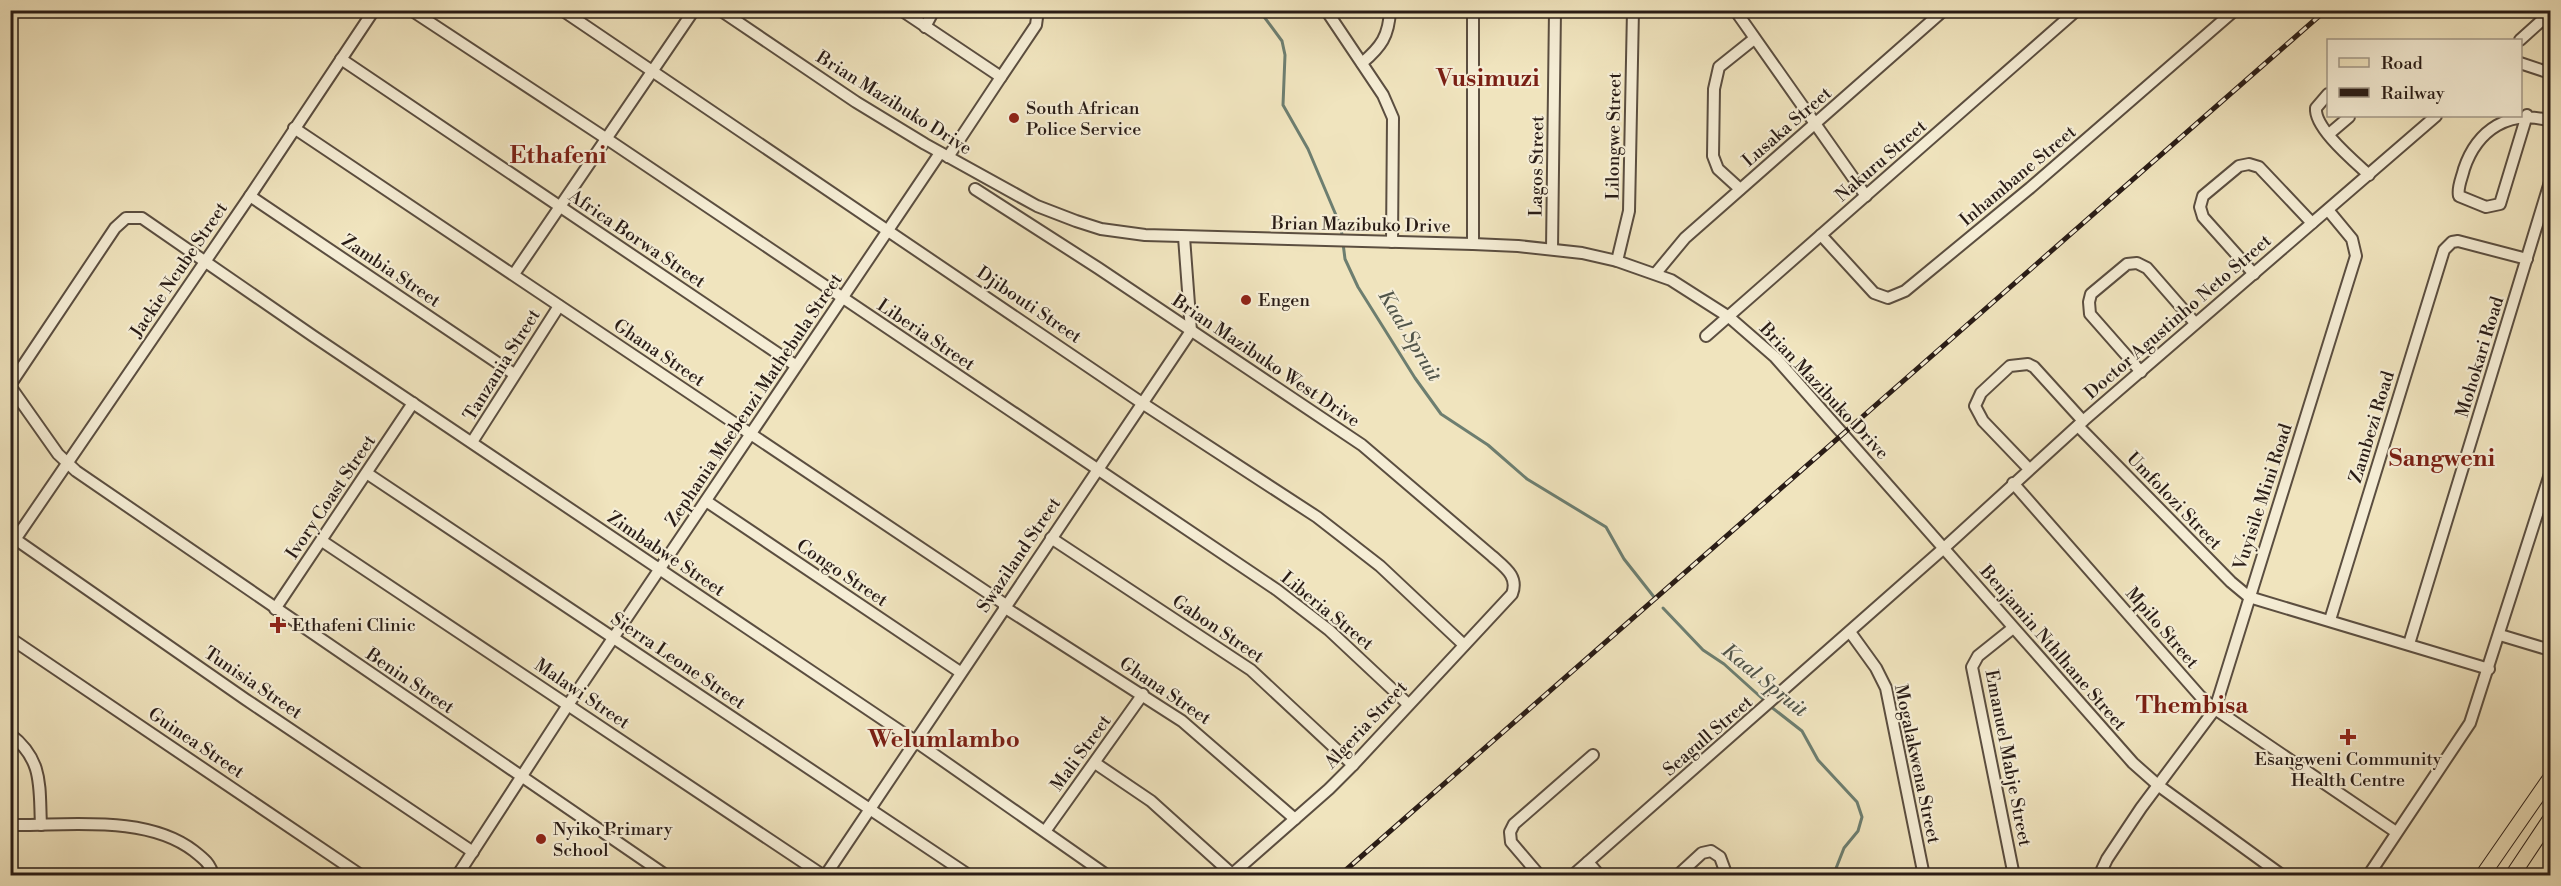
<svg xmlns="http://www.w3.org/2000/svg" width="2561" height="886" viewBox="0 0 2561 886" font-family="'Libre Bodoni',serif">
<rect width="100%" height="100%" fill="#f0e4be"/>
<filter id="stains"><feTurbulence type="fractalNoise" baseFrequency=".00333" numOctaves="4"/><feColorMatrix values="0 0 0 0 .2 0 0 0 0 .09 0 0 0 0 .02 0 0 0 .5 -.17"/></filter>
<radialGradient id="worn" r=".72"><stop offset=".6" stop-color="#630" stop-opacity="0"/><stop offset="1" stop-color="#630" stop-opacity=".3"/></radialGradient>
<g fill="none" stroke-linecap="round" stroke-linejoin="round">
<g stroke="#6d7e70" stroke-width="3">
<path d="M1259 10 1282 41 1285 55 1283 105 1308 149 1341 227 1345 259 1358 287 1415 378 1441 414 1488 445 1527 479 1606 527 1624 559 1654 597"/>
<path d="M1663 608 1703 650 1724 664 1765 701"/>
<path d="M1770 706 1802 731 1818 760 1857 802 1862 817 1858 831 1844 848 1833 876"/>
</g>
<g stroke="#5b4e40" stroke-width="14">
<g id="minor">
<path d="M411 10 607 139 1277 590 1329 630 1408 704"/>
<path d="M562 10 1142 403 1317 517 1380 566 1464 645"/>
<path d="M720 10 856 102 925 144 1037 206 1076 221 1101 229 1145 235 1473 244 1518 246 1582 253 1617 261 1671 280 1729 317 1775 357 2133 763 2159 786 2283 876"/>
<path d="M901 10 1001 77 948 157"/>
<path d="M1326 10 1383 95 1393 118 1392 242"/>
<path d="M1473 10V244"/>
<path d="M1735 10 1866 196"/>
<path d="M925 27 934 10"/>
<path d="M2520 40 2550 13"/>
<path d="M341 59 795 365"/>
<path d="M1362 63C1381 47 1389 36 1390 10"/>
<path d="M2520 63 2550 73"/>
<path d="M1001 77 1036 25 1038 10"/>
<path d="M2328 94 2316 108C2314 128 2354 161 2369 175"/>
<path d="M2527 115 2500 204 2486 207 2459 196C2457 187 2462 178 2464 169 2477 130 2510 108 2550 121"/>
<path d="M294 128 1006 605"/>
<path d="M2329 134 2349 117"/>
<path d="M975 189 1098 268 1362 445 1492 556C1504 567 1519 576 1512 594L1353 765 1329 789 1230 876"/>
<path d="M1740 189 1718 169 1713 156 1714 89 1719 67 1754 39"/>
<path d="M250 196 514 374"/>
<path d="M1821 235 1874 293 1888 298 1905 291 2030 188 2235 10"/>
<path d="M1552 249 1555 10"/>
<path d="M1617 261 1629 211 1633 10"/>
<path d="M1656 273 1685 238 1944 10"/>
<path d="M514 274 694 10"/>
<path d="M2254 274 2203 217 2200 207 2203 196 2239 166 2249 164 2259 167 2312 223"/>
<path d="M1706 336 2077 10"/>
<path d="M2141 372 2090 314 2089 302 2091 294 2127 264 2137 263 2147 268 2195 323"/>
<path d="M10 385 115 228 126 218H142L313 336 915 741 1108 876"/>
<path d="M10 386 58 454 76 471 667 876"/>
<path d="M2078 426 2231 582 2249 597 2489 669"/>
<path d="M472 442 559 306"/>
<path d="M2029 469 1983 421 1975 406 1981 393 2010 366 2028 364 2034 367 2083 421"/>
<path d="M368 474 970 876"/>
<path d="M2013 483 2200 696 2215 709 2396 832"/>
<path d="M706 501 960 672"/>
<path d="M1051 538 1251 670 1353 765"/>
<path d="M15 539 245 699 473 852"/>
<path d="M322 541 824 876"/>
<path d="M10 547 250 196 374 10"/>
<path d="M1004 607 1182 721 1295 819"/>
<path d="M275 609 413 403"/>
<path d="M2330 620 2444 250 2452 242 2458 241 2527 259"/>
<path d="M2013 628 1978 656 1972 667 2014 876"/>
<path d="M1850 632 1876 668 1886 688 1924 876"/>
<path d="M2500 635 2550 650"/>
<path d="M10 638 362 876"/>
<path d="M2409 644 2550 182"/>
<path d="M10 734C44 760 39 787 41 825"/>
<path d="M1095 763 1151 801 1232 874"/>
<path d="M10 825C68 826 146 814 194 851 203 858 211 864 213 876"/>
<path d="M1046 830 1143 694"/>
<path d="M1588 862 1600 876"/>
<path d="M457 876 568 705 940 153"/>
<path d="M825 876 1191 331 1184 237"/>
<path d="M1540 876 1511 842 1510 832 1514 824 1593 755"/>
<path d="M1572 876 1944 548 2083 421 2436 116"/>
<path d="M1677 876 1702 853 1711 851 1720 857 1727 876"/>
<path d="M2099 876 2107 859 2141 808 2215 709 2356 256 2352 239 2328 210"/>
<path d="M2368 876 2470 723 2550 474"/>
</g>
</g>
<g stroke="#291c16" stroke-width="16">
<g id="major">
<path d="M2482 876 2550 778"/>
<path d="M2512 876 2550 819"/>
</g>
</g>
<use href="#minor" stroke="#f5edd5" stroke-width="10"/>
<use href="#major" stroke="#f0e4be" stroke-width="14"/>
<g stroke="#291c16" stroke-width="5">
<path id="rail" d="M1339 876 2326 10"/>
</g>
<use href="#rail" stroke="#f5edd5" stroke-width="3" stroke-dasharray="9" stroke-linecap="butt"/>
</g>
<g fill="#8f2418" stroke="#f5edd5" stroke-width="2">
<circle cx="1014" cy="118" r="6"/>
<circle cx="1246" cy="300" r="6"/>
<path d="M275 616h6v6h6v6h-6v6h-6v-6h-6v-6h6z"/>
<path d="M2345 728h6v6h6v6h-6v6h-6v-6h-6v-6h6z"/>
<circle cx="541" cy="839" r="6"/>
</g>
<g text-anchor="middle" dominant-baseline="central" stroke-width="4.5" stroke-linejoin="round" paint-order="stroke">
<g font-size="18" fill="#291c16" stroke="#f5edd5">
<text transform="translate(894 103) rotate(32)">Brian Mazibuko Drive</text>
<text transform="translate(1787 127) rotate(-41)">Lusaka Street</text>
<text transform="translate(1614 136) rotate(-89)">Lilongwe Street</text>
<text transform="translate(1881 161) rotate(-41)">Nakuru Street</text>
<text transform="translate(1537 166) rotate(-89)">Lagos Street</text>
<text transform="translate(2018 176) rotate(-40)">Inhambane Street</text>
<text transform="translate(1361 225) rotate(1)">Brian Mazibuko Drive</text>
<text transform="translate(637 239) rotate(34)">Africa Borwa Street</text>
<text transform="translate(179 270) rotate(-56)">Jackie Ncube Street</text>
<text transform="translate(391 271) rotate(34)">Zambia Street</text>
<text transform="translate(1029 305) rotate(34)">Djibouti Street</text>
<text transform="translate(2178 317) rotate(-41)">Doctor Agustinho Neto Street</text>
<text transform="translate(926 335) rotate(34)">Liberia Street</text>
<text transform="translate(659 353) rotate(34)">Ghana Street</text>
<text transform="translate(2480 357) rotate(-73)">Mohokari Road</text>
<text transform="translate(1266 361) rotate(34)">Brian Mazibuko West Drive</text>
<text transform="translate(502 365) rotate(-58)">Tanzania Street</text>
<text transform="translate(1824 391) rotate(47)">Brian Mazibuko Drive</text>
<text transform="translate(754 400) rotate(-56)">Zephania Msebenzi Mathebula Street</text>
<text transform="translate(2372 427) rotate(-73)">Zambezi Road</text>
<text transform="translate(331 497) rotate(-56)">Ivory Coast Street</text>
<text transform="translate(2263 497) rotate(-72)">Vuyisile Mini Road</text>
<text transform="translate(2174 501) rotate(46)">Umfolozi Street</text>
<text transform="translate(666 554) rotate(34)">Zimbabwe Street</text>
<text transform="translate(1019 555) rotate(-56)">Swaziland Street</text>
<text transform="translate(842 573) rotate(34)">Congo Street</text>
<text transform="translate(1327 611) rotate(39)">Liberia Street</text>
<text transform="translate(2162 628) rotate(49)">Mpilo Street</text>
<text transform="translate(1218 629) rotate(34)">Gabon Street</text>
<text transform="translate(2053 648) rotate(49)">Benjamin Nthlhane Street</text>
<text transform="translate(678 661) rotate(34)">Sierra Leone Street</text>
<text transform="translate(410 681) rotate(34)">Benin Street</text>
<text transform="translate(253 683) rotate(34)">Tunisia Street</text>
<text transform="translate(1165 691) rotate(34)">Ghana Street</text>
<text transform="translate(582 694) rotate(34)">Malawi Street</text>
<text transform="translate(1366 725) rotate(-47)">Algeria Street</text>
<text transform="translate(1708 736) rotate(-41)">Seagull Street</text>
<text transform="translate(196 743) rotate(34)">Guinea Street</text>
<text transform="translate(1081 753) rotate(-54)">Mali Street</text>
<text transform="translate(2008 758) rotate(79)">Emanuel Mabje Street</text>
<text transform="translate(1917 764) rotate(78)">Mogalakwena Street</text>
</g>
<g font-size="18" fill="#291c16" stroke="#f5edd5" text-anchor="start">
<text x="1026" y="108">South African<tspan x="1026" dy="21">Police Service</tspan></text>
<text x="1258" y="300">Engen</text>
<text x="292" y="625">Ethafeni Clinic</text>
<text x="2348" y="759" text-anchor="middle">Esangweni Community<tspan x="2348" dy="21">Health Centre</tspan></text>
<text x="553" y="829">Nyiko Primary<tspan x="553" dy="21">School</tspan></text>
</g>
<g font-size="20" font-style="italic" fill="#51554a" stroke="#f5edd5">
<text transform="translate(1409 336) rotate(59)">Kaal Spruit</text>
<text transform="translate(1764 681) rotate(39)">Kaal Spruit</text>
</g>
<g font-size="24" font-weight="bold" fill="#7a1f14" stroke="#f5edd5">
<text x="1488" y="79">Vusimuzi</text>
<text x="558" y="156">Ethafeni</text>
<text x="2442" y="459">Sangweni</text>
<text x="2192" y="706">Thembisa</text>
<text x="944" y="740">Welumlambo</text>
</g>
</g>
<rect width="2561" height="886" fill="none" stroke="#f0e4be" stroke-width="36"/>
<rect x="12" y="12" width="2537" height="862" fill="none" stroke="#291c16" stroke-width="3"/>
<rect x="18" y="18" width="2525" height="850" fill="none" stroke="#291c16" stroke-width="1.5"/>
<rect x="2327" y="39" width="195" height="78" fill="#f5edd5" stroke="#a39989" stroke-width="1.5"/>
<rect x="2339" y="58" width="30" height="9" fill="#f0e4be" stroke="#a39989" stroke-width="1.5"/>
<text x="2381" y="69" font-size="18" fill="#291c16">Road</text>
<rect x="2339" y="88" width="30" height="9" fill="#291c16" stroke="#a39989" stroke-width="1.5"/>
<text x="2381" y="99" font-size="18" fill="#291c16">Railway</text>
<rect width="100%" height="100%" filter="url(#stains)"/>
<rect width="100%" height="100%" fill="url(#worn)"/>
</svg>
